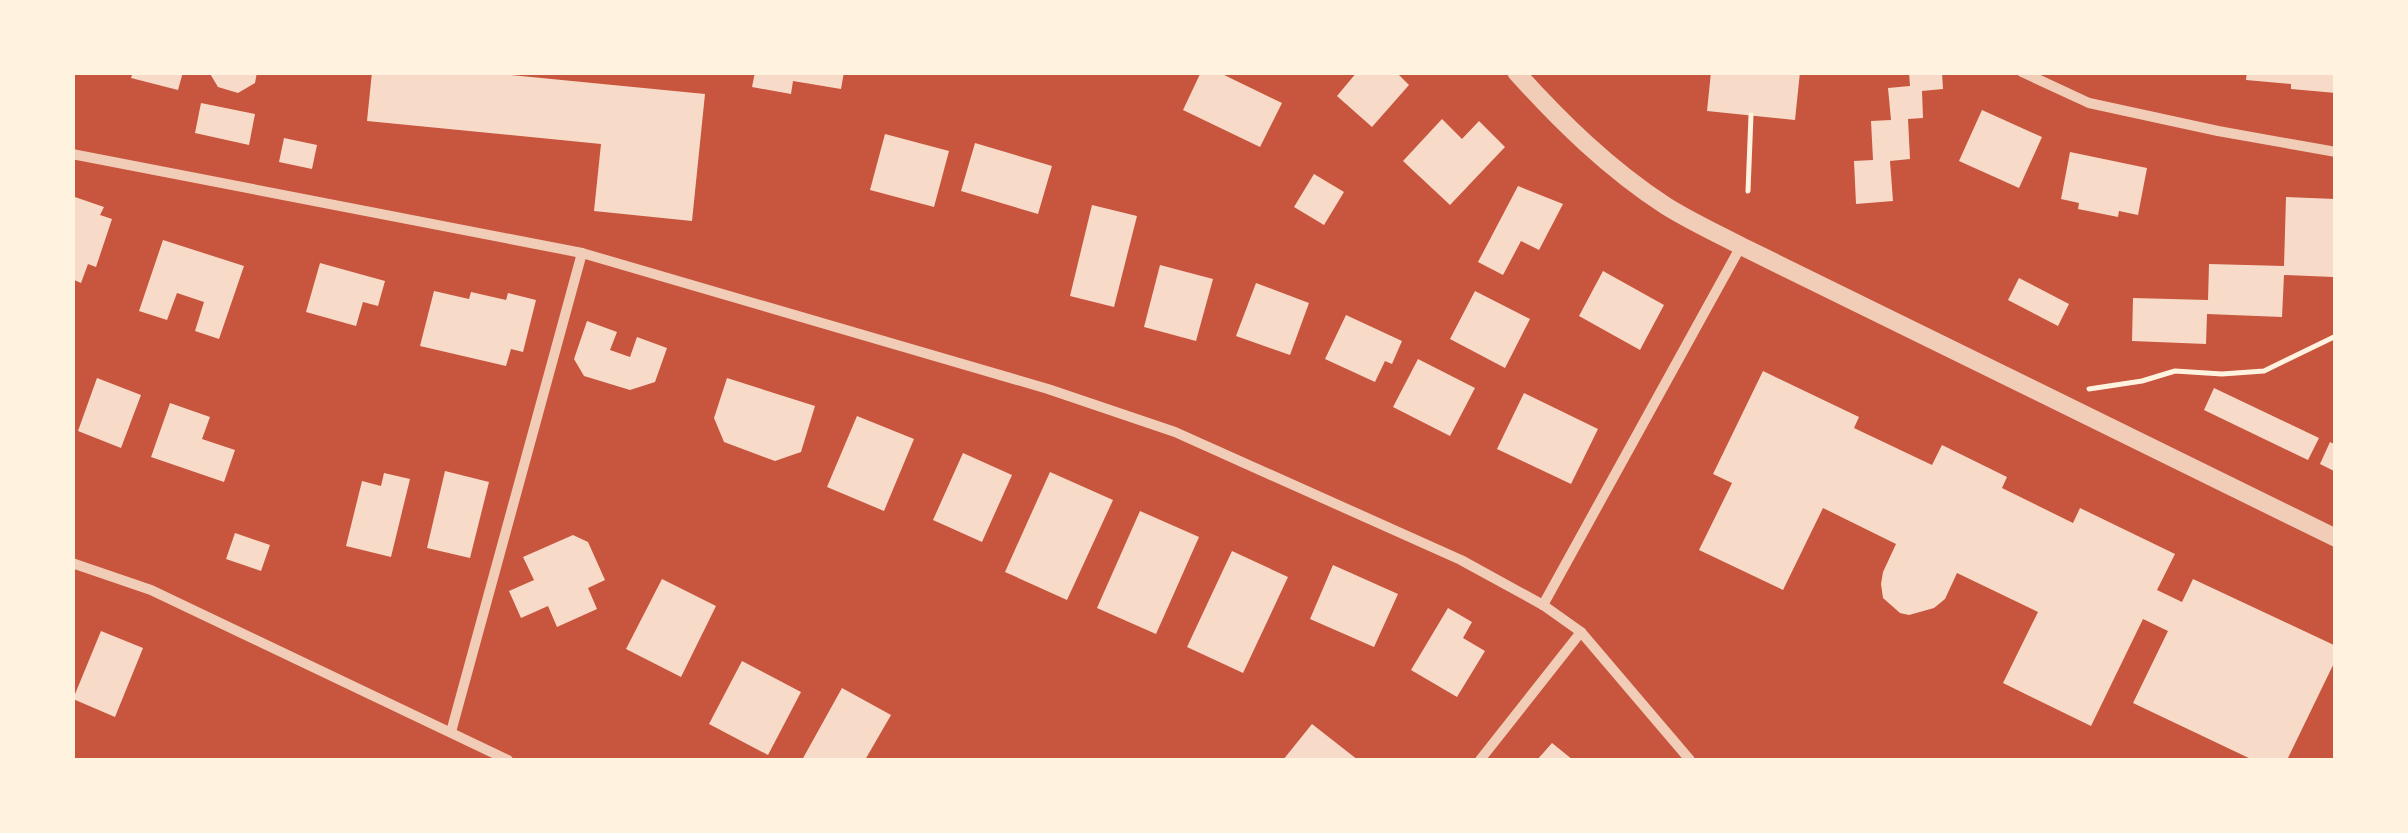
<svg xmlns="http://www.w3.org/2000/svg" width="2408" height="833" viewBox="0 0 2408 833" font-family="'Noto Sans',sans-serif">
<rect width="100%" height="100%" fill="#c8553d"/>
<g fill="#f7dbc8">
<path d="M133 72H183L178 90 131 78Z"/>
<path d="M209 72H257L255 83 238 93 218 87Z"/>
<path d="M372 72H479L705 94 692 221 594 211 601 144 367 121Z"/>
<path d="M755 72H844L841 89 793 81 791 94 752 87Z"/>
<path d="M1201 72H1218L1282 103 1260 147 1183 110Z"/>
<path d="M1357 72H1396L1409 85 1372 127 1337 96Z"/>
<path d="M1711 72H1800L1795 120 1707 111Z"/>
<path d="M1909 72H1942L1943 89 1922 91 1923 118 1908 119 1910 159 1890 161 1893 201 1856 204 1854 161 1873 160 1871 121 1891 120 1888 88 1910 86Z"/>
<path d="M2247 72H2336V93L2291 89V84L2246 80Z"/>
<path d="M201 103 255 114 249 145 195 133Z"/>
<path d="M1982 110 2042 137 2019 188 1959 161Z"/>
<path d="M1442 119 1462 139 1479 121 1505 147 1450 205 1403 161Z"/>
<path d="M885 134 949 151 934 207 870 190Z"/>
<path d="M284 138 317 145 312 169 279 162Z"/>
<path d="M975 143 1052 166 1038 214 961 191Z"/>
<path d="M2070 152 2147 168 2138 215 2119 211 2118 217 2078 209 2079 203 2061 199Z"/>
<path d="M1314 174 1344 192 1324 225 1294 207Z"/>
<path d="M1518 186 1563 204 1539 250 1521 241 1503 275 1478 262Z"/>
<path d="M72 196 104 207 100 215 112 219 96 267 88 264 81 283 72 279Z"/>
<path d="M2286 197 2335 199 2333 277 2284 275 2282 317 2207 314 2206 344 2132 341 2133 298 2208 300 2209 264 2284 266Z"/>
<path d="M1092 205 1137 216 1114 307 1070 296Z"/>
<path d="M163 240 244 266 219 339 195 331 204 302 177 293 167 320 139 311Z"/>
<path d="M320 263 385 281 378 306 363 302 356 326 306 312Z"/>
<path d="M1160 265 1213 279 1196 341 1144 327Z"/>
<path d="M1603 271 1664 305 1640 350 1579 316Z"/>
<path d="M2019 278 2069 304 2058 326 2008 300Z"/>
<path d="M1256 283 1309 303 1290 355 1236 336Z"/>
<path d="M434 291 469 299 471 292 506 300 508 293 536 300 523 352 511 349 506 366 420 346Z"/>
<path d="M1475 291 1530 319 1505 368 1450 339Z"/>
<path d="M1346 315 1402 341 1392 364 1385 361 1375 382 1325 359Z"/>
<path d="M587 321 617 332 610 350 630 357 637 337 667 348 655 382 630 390 584 376 574 359Z"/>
<path d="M1418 359 1475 388 1450 436 1393 407Z"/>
<path d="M1763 371 1859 417 1854 428 1932 465 1942 445 2007 477 2002 488 2073 523 2080 508 2175 554 2157 590 2182 602 2193 579 2336 646V659L2287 760H2253L2133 703 2168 631 2143 619 2091 726 2003 683 2038 612 1957 573 1945 599 1934 608 1909 615 1900 613 1883 598 1881 584 1883 572 1896 544 1823 508 1783 590 1699 550 1732 483 1713 474Z"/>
<path d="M97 378 141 395 121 448 78 431Z"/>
<path d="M727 378 815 406 801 452 775 461 724 442 714 418Z"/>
<path d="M2214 388 2319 438 2308 460 2204 410Z"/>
<path d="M1524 393 1598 429 1571 484 1497 449Z"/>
<path d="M170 403 210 417 202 439 235 450 224 482 151 457Z"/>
<path d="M857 416 914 439 884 511 827 487Z"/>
<path d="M2330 442 2336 445V472L2320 464Z"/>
<path d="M963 453 1012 475 982 542 933 520Z"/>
<path d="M445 471 489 482 470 558 427 548Z"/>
<path d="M1050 472 1113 500 1067 600 1005 572Z"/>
<path d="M384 473 410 479 391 557 346 546 362 481 381 486Z"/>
<path d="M1140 511 1199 537 1156 634 1097 608Z"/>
<path d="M235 533 270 545 261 571 226 559Z"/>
<path d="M573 535 588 542 605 580 588 588 597 609 557 627 548 606 521 618 509 591 534 580 523 557Z"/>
<path d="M1232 551 1288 577 1243 673 1187 647Z"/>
<path d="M1333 565 1398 594 1374 647 1310 619Z"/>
<path d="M662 579 716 606 681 677 626 649Z"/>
<path d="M1448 608 1472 622 1463 638 1485 651 1457 697 1411 670Z"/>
<path d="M101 631 143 648 115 717 73 699Z"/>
<path d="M742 661 801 692 768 755 709 724Z"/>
<path d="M842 688 891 715 865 760H802Z"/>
<path d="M1312 724 1358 760H1283Z"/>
<path d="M1552 743 1573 760H1537Z"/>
</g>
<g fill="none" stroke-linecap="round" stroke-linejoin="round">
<g stroke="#fff3e0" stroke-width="5">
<path d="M1748 191 1751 115"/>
<path d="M2089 389 2142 381 2175 371 2222 374 2264 371 2336 336"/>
</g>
<g stroke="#f1ccb7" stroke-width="10">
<path d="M2022 72 2089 103 2218 131 2336 152"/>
<path d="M72 154 582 253 1048 389 1175 432 1461 560 1543 605 1581 632 1690 760"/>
<path d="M72 563 151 590 508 760"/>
<path d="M1543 605 1741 246"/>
<path d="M451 732 582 253"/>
<path d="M1480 760 1581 632"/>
</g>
<path stroke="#f1ccb7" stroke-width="18" d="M1516 72C1561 122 1609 169 1666 206 1690 221 1716 233 1741 246L2336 538"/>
</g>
<rect width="2408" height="833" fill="none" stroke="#fff3e0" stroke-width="150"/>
</svg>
